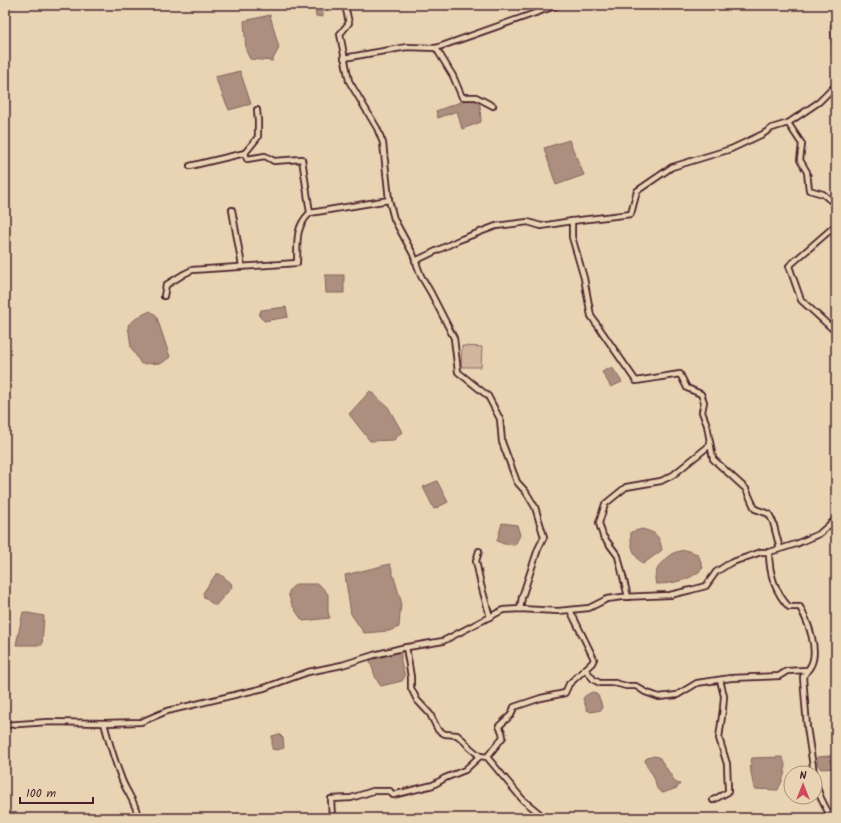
<svg xmlns="http://www.w3.org/2000/svg" width="841" height="823" viewBox="0 0 841 823" font-family="Kalam,sans-serif">
<rect width="100%" height="100%" fill="#e8d4b3"/>
<filter id="ink" filterUnits="userSpaceOnUse"><feTurbulence type="fractalNoise" baseFrequency=".025" numOctaves="2"/><feDisplacementMap in="SourceGraphic" scale="8" xChannelSelector="R" yChannelSelector="G"/><feConvolveMatrix kernelMatrix="1 2 1 2 8 2 1 2 1" color-interpolation-filters="sRGB"/></filter>
<g filter="url(#ink)">
<path fill="#cfb69d" stroke="#8c6a64" d="M462 346 482 347 481 367H461Z"/>
<g fill="#ac8f7f" stroke="#85625d">
<path d="M314 5H339L337 7H323V17L316 16Z"/>
<path d="M270 15 279 48 272 61 250 59 246 51 244 21Z"/>
<path d="M833 21H836V70L833 66 830 25Z"/>
<path d="M240 71 251 104 229 110 215 77Z"/>
<path d="M472 98 480 105 481 122 462 129 457 111 438 118 436 111Z"/>
<path d="M569 140 584 175 556 185 544 148Z"/>
<path d="M325 275H344V293H326Z"/>
<path d="M286 307 288 317 264 321 259 316 261 310Z"/>
<path d="M150 311 156 315 170 357 162 363 141 364 131 347 128 325 138 317Z"/>
<path d="M612 367 622 382 611 387 602 372Z"/>
<path d="M370 391 388 407 402 432 394 440 370 441 349 414Z"/>
<path d="M437 481 448 502 434 509 423 487Z"/>
<path d="M502 523 517 525 520 535 515 545 504 544 497 541Z"/>
<path d="M642 529C657 533 659 535 662 550L643 564C633 556 630 544 631 532Z"/>
<path d="M685 550 698 554 703 568C692 580 672 584 656 584 652 573 661 561 670 555 674 552 680 551 685 550Z"/>
<path d="M390 564 401 601 399 627 389 631 364 633 351 614 345 575Z"/>
<path d="M216 574H220L231 583 232 587 216 605H214L204 597 203 593Z"/>
<path d="M296 584H319L328 594V612L330 618 303 621C298 615 287 599 289 592 290 588 293 587 296 584Z"/>
<path d="M23 612 44 616 42 645H16Z"/>
<path d="M401 650V662L405 676 402 681 381 686C376 680 375 676 373 670 372 666 370 664 370 660Z"/>
<path d="M592 692C599 693 601 702 602 707L601 710 591 712 587 710 583 699 585 696Z"/>
<path d="M279 734 283 738 284 748 277 750 272 749V736Z"/>
<path d="M654 756 659 757 676 783 680 784 677 788 663 793C654 789 657 785 654 777 651 771 646 768 645 760L647 758Z"/>
<path d="M829 756H836V768L821 769 817 764V757Z"/>
<path d="M782 757C789 769 783 778 778 790L754 789C753 780 748 767 752 758Z"/>
</g>
<g fill="none" stroke-linecap="round" stroke-linejoin="round">
<g stroke="#4a1f2b" stroke-width="8">
<g id="street">
<path d="M345 5 349 23 340 34 349 81 377 128 383 143 389 200 394 219 413 254 421 276 431 293 454 338 458 372 488 396 500 419 502 442 517 482 526 492 535 507 544 537 538 549 522 597 520 609"/>
<path d="M436 48 453 76 462 97H476L493 106"/>
<path d="M344 58 407 47 436 48 558 5"/>
<path d="M257 110 258 121V137L245 153 247 159 265 156 274 161 302 159 310 213"/>
<path d="M788 123 802 144 800 160 807 172 809 190 823 194 836 205"/>
<path d="M190 166 245 153"/>
<path d="M232 210 242 266"/>
<path d="M836 225 789 266 801 300 836 332"/>
<path d="M415 261 459 240 496 226 528 222 541 226 572 221 631 214 637 191 672 167 731 149 763 134 772 128 788 123 819 102 833 88H836"/>
<path d="M164 296 166 285 184 274 192 270 297 263C298 243 294 228 310 213L389 200"/>
<path d="M780 549 796 544 819 534 836 519"/>
<path d="M479 551 476 561 481 585 490 617"/>
<path d="M769 552C769 572 775 592 789 607H800C808 622 820 651 810 667 808 670 805 674 803 677L807 727 814 773"/>
<path d="M628 597 618 556 603 536 599 523 605 504 626 487 661 481 673 475 710 445"/>
<path d="M406 647 411 677V688L417 700 430 714 438 730 445 734 457 735 464 741 470 748 480 756 487 757 523 800 539 813 540 818"/>
<path d="M585 669 594 680 600 683H615L626 686H636L645 692 659 697 677 695 697 683 731 678 779 676 787 671 807 670"/>
<path d="M104 723C109 742 115 762 122 780 127 793 137 804 138 818"/>
<path d="M5 725 48 722 104 723 141 722 167 711 264 688 308 672 342 665 374 655 402 648 443 641 503 610 520 609 558 611 589 608 607 599 622 597 670 595 691 590 706 586 716 572 730 563 761 552H769L780 549 773 522 769 514 755 509 746 489 713 459 707 425 702 412 704 402 701 394 687 388 680 374 636 381 591 316 584 278 572 237V221"/>
<path d="M487 757 503 737 502 732 499 726 511 715 514 707 541 698 565 693 569 684 592 663 594 659 570 610"/>
<path d="M815 778C817 792 824 806 832 818"/>
<path d="M713 800 728 792V789L727 764 719 738 723 709 724 696 720 680"/>
<path d="M332 818 331 799 351 798 373 791H390L393 795 433 785 445 778 465 770 480 756"/>
</g>
</g>
<use href="#street" stroke="#e8d4b3" stroke-width="4.5"/>
</g>
</g>
<rect width="841" height="823" fill="none" stroke="#e8d4b3" stroke-width="20"/>
<rect x="10" y="10" width="821" height="803" fill="none" stroke="#4a1f2b" stroke-width="1.5" filter="url(#ink)"/>
<g transform="translate(803 785)"><circle r="19" fill="#e8d4b3" stroke="#a98c7d"/>
<path d="M0-3L7 15L0 10L-7 15Z" fill="#d1495b"/>
<text y="-6" font-size="11" font-weight="bold" text-anchor="middle" fill="#4a1f2b">N</text>
</g>
<path d="M20 797v6h73v-6" fill="none" stroke="#4a1f2b" stroke-width="2"/>
<text x="26" y="797" font-size="12" fill="#4a1f2b" stroke="#e8d4b3" stroke-width="3" paint-order="stroke">100 m</text>
</svg>
